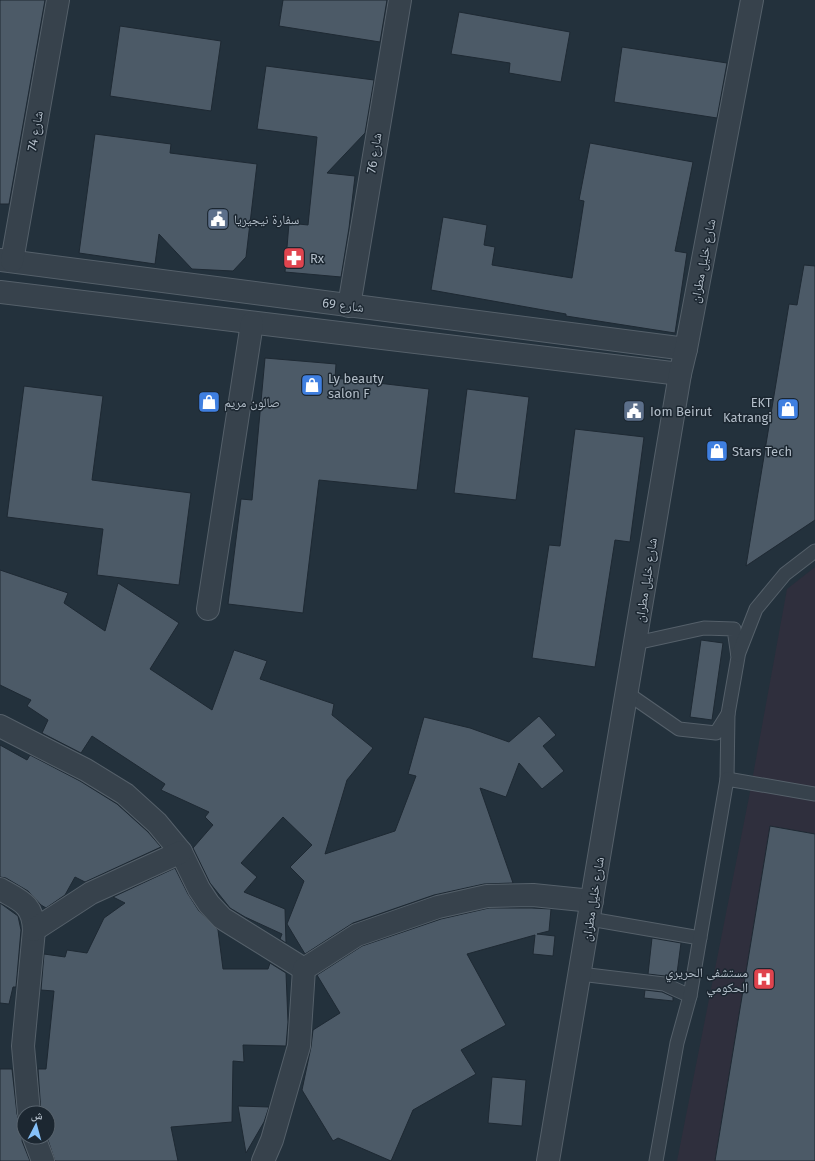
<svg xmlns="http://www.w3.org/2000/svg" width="815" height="1161" viewBox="0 0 815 1161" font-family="'Fira Sans','Noto Naskh Arabic',sans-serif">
<rect width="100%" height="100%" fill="#23313c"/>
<path fill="#2f2f3d" d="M815 567V1161H677L749 797 787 589Z"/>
<g fill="#4c5a67" stroke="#1e2933">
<path d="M0 0H45L9 204H0Z"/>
<path d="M283 0H387L380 42 279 26Z"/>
<path d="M459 12 570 32 561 82 509 73 510 63 451 54Z"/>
<path d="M120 26 221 41 211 111 110 96Z"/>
<path d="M622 47 727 63 717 118 614 102Z"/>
<path d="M266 66 374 80 365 133 327 173 355 176 349 228 341 277 285 272 289 223 308 225 317 137 257 129Z"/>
<path d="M95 134 171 144 170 153 257 164 246 257 233 271 192 269 159 234 155 264 79 253Z"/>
<path d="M590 143 693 162 675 251 687 253 675 333 566 316V314L431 290 443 217 487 225 484 245 495 247 492 265 572 278 584 201 579 200Z"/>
<path d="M804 265 815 266V520L746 566 789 304 797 305Z"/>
<path d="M265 358 336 364 335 378 429 389 417 490 319 480 303 613 228 604 241 499 252 500Z"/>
<path d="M24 386 103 396 92 480 191 493 179 585 97 575 103 529 7 517Z"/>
<path d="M467 389 529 397 516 500 454 493Z"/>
<path d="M575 429 644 437 630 542 615 540 595 667 532 658 549 545 560 546Z"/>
<path d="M0 570 68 593 64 603 105 631 118 583 179 623 150 669 212 710 234 650 267 661 260 679 334 704 332 715 373 748 347 780 325 854 395 831 416 776 408 774 424 717 470 728 509 742 539 716 556 735 543 746 564 771 542 789 519 763 506 797 480 788 513 883 484 884 434 895 353 923 305 954 287 924 304 881 290 867 312 845 283 817 241 863 257 877 244 892 285 909 286 943 280 939 282 934 245 917 230 908 210 883 193 848 213 825 205 817 209 812 161 790 165 784 92 736 81 753 42 733 48 720 27 706 31 700 0 685Z"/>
<path d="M701 640 723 643 712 720 690 717Z"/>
<path d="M0 745 27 760 30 755 80 781 117 804 148 832 161 847 85 882 75 877 65 895 46 908 41 905 28 891 6 878 0 877Z"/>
<path d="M770 826 815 834V1161H715Z"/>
<path d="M175 868 188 894 199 911 218 930 223 969H268L270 963 286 973 288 1022 286 1046 243 1045 244 1062 233 1061 232 1122 171 1127 178 1161H55L47 1137 48 1113H41L38 1069H46L54 991 41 990 44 954 65 957 67 950 87 953 104 918 125 903 113 897Z"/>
<path d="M0 903 18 916 21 930 16 987H13L9 1004 0 1003Z"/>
<path d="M489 908H532L551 909 549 931 537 934 555 936 553 956 533 954 535 935 467 954 506 1025 461 1050 476 1074 413 1110 391 1161 338 1138 333 1141 302 1090 311 1047 313 1030 340 1013 317 975 362 946 441 919Z"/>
<path d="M652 938 681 943 676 981 665 976 648 974Z"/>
<path d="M645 990 662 992 673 997V1001L644 998Z"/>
<path d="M0 1069H12L17 1114 19 1120 24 1124 22 1141 30 1161H0Z"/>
<path d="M492 1077 526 1080 522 1126 488 1123Z"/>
<path d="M238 1106 269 1107 264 1122 246 1153Z"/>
</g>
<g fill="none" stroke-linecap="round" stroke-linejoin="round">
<g stroke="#55606a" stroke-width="15">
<g id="service">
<path d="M636 643 704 628 734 629 738 657 728 714"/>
<path d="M738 655 756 609 785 574 815 551"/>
<path d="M627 693 679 729 716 733 728 714 727 779"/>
<path d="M590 919 700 938"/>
<path d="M580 974 664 984 690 996 677 1043 656 1161"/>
<path d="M690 996 727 779 815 794"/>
</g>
</g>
<g stroke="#55606a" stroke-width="24">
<g id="minor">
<path d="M0 260 686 349"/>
<path d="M12 261 58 0"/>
<path d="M0 292 680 374"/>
<path d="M349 306 400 0"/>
<path d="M208 609 252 323"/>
<path d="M0 726 86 770 125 794 157 823 181 852 199 889 209 904 222 918 304 969"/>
<path d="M0 889C21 901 33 904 34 930L23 1046 29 1113"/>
<path d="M34 930 91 893 181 852"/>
<path d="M34 1137 43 1161"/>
<path d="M263 1161 272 1140 299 1046 304 969 357 935 438 907 487 896 533 895 592 901"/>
</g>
</g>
<g stroke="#55606a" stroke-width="24">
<path id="tertiary" d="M548 1161 680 374 686 349 752 0"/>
</g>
<use href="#service" stroke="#37424c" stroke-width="13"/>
<use href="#minor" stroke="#37424c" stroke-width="22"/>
<use href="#tertiary" stroke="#37424c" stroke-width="22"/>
</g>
<defs>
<g id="civic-square" transform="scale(1.15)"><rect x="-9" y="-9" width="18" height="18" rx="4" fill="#5c6f8a" stroke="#1c2731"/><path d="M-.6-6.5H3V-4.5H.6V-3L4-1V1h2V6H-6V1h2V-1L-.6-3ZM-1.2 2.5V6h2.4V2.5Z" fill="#fff"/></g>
<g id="pharmacy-square" transform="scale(1.15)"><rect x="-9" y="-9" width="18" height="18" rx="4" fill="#e0444e" stroke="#1c2731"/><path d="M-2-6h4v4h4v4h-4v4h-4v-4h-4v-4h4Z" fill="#fff"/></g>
<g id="shop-square" transform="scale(1.15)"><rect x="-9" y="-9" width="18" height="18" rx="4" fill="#3f7fe0" stroke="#1c2731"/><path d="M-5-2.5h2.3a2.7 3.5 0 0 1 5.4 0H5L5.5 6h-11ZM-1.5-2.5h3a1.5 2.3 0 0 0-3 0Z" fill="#fff"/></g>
<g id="hospital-square" transform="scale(1.15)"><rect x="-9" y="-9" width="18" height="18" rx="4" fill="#e0444e" stroke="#1c2731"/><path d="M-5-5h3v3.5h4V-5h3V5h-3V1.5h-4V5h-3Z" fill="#fff"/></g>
</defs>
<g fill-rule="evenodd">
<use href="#civic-square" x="218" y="219"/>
<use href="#pharmacy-square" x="294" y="258"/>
<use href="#shop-square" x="312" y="385"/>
<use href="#shop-square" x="209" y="402"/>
<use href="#shop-square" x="788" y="409"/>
<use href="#civic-square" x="634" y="411"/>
<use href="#shop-square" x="717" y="451"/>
<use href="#hospital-square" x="764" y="979"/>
</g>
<g text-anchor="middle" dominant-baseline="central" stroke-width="3" stroke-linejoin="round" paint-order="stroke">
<g font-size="13" fill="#b2bdc8" stroke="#1c2731">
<text transform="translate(35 131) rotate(-80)">شارع 74</text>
<text transform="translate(374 153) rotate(-81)">شارع 76</text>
<text transform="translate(703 261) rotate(-79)">شارع خليل مطران</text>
<text transform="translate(343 305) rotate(7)">شارع 69</text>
<text transform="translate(646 580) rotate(-81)">شارع خليل مطران</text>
<text transform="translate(593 899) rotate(-81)">شارع خليل مطران</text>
</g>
<g font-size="13" fill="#b2bdc8" stroke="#1c2731" text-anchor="start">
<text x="234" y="219">سفارة نيجيريا</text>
<text x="310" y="258">Rx</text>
<text x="328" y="378">Ly beauty<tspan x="328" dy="15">salon F</tspan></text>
<text x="224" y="402">صالون مريم</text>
<text x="772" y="402" text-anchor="end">EKT<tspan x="772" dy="15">Katrangi</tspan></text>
<text x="650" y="411">Iom Beirut</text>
<text x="732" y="451">Stars Tech</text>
<text x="748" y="972" text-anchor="end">مستشفى الحريري<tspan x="748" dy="15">الحكومي</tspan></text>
</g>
</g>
<g transform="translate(36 1125) rotate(6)"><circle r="19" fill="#1c2731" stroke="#58636d"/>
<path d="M0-3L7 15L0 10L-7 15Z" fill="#86c1f9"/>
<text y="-6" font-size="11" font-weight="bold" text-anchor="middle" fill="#b2bdc8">ش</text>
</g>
</svg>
